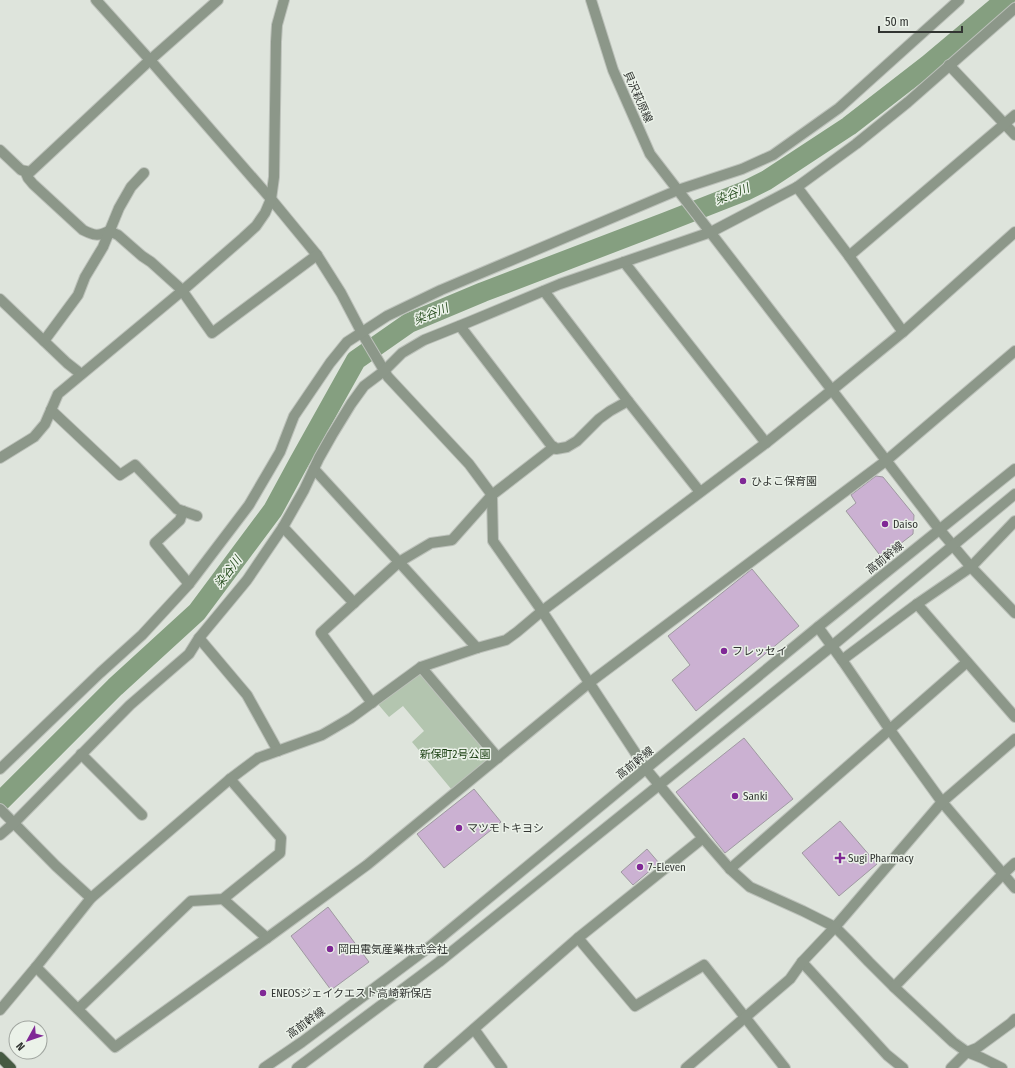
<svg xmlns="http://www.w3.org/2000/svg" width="1015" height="1068" viewBox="0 0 1015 1068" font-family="'Fira Sans Condensed','Noto Sans JP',sans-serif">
<rect width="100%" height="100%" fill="#dee4dc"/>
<path fill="#b3c5af" d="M419 673 487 754V759L452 790 412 742 424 731 403 706 389 717 377 703Z"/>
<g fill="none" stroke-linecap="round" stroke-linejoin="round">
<path stroke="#859f80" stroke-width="20" d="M0 802 115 687 197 612 273 510 299 462 356 360 409 323 483 292 666 222 745 191 767 180 849 126 929 64 1005 0"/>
</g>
<g fill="#cbb1d2" stroke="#9f99a1">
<path d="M876 476 883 477 914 515 913 534 882 558 846 511 856 503 851 495Z"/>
<path d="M752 569 799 626 696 711 672 680 690 665 668 636Z"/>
<path d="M744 738 793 799 725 853 676 792Z"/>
<path d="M474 789 501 822 444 868 417 834Z"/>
<path d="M840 821 877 864 839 896 802 853Z"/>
<path d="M647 849 659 863 633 885 621 872Z"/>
<path d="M328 907 369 962 331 990 291 936Z"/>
</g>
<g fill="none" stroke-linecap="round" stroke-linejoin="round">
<g stroke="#bcc1ba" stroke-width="12">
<g id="minor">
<path d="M96 0 150 60 271 199 317 255 341 293 363 335 388 377 469 464 492 495 493 541 542 611 646 769 703 838 730 869 750 887 803 911 835 927 848 940 869 962 894 987 953 1042 967 1052 982 1058 1002 1068"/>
<path d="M591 0 613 70 650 154 939 529 971 567 1015 613"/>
<path d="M949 65 1015 135"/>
<path d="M0 150 21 170 30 172 150 60 218 0"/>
<path d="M25 171 28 178 33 184 83 230C93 235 98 237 109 231L118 235 142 256 151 262 181 289 212 333 317 255"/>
<path d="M797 187 849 256 903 332"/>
<path d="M849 256 1015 115"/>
<path d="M624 262 766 443"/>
<path d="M544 291 628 401 700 492"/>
<path d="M0 299 67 363 81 374"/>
<path d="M460 326 551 445 556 449 567 447 577 441 599 419 610 411 628 401"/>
<path d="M44 341 78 295 85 277 103 247 119 208 131 187 144 173"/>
<path d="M51 410 120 475 135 465 177 509 197 516"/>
<path d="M0 458 34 437 45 424 58 394 182 291 243 238 256 226 265 213 271 199 274 177 276 42 277 25 284 0"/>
<path d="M314 469 399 562 431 543 452 540 492 495 554 447"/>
<path d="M183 511 180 520 155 543 189 584"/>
<path d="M283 527 354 603"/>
<path d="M917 604 1015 717"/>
<path d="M818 627 842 660 890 730 942 802 1015 888"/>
<path d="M199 638 247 695 278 751"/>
<path d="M842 660 917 604 971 567 1015 521"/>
<path d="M421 667 498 758"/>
<path d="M372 703 321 633 399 562 477 648"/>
<path d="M81 754 142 815"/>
<path d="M0 769 100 673 142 635 189 584 249 505 280 452 294 416 330 363 347 342 387 316 441 290 678 190 742 169 773 155 839 108 959 0"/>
<path d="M0 809 56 866 91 898"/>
<path d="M0 835 14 823 130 705 189 654 199 638 247 580 283 527 304 490 319 458 332 435 351 404 364 386 384 371 402 353 424 340 469 322 560 284 711 232 797 187 856 144 908 102 1015 8"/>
<path d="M730 869 967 662"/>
<path d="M223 899 267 938"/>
<path d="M578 938 635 1006 704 965 785 1068"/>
<path d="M802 962 887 1055 903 1068"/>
<path d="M36 967 115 1047 267 938 367 865 589 683 887 460 1015 351"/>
<path d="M894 987 1003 874 1015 863"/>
<path d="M78 1009 191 901 223 899 280 853 281 838 230 779"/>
<path d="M0 1010 36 967 91 898 230 779 258 758 322 735 351 718 421 667 477 648 506 640 517 632 542 611 766 443 832 390 903 332 1015 232"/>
<path d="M474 1029 502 1068"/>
<path d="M264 1068 302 1042 428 948 818 627 1015 469"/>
<path d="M297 1068 439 962 832 646 1015 494"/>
<path d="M429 1068 578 938 703 838"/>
<path d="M686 1068 790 979 802 962 835 927 942 802 1015 739"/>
<path d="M951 1068 967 1052 977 1048 1011 1023 1015 1019"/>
</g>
</g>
<g stroke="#bcc1ba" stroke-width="12">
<path id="major" d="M0 1057 11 1068"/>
</g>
<use href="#minor" stroke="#8c9789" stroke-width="10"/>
<use href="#major" stroke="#465a42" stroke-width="10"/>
</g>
<g fill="#802896" stroke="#ebf2e9" stroke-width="1.5">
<circle cx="743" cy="481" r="4"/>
<circle cx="885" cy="524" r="4"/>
<circle cx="724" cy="651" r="4"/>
<circle cx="735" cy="796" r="4"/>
<circle cx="459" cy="828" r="4"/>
<path d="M838 852h4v4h4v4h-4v4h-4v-4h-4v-4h4z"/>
<circle cx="640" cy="867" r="4"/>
<circle cx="330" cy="949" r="4"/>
<circle cx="263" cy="993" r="4"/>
</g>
<g text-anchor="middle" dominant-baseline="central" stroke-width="3" stroke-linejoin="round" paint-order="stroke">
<g font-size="11" fill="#323532" stroke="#ebf2e9">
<text transform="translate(638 97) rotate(66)">貝沢萩原線</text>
<text transform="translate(885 558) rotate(-39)">高前幹線</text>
<text transform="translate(635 763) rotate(-39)">高前幹線</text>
<text transform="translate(306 1023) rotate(-36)">高前幹線</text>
</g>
<g font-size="11" fill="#323532" stroke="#ebf2e9" text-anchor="start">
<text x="751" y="481">ひよこ保育園</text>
<text x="893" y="524">Daiso</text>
<text x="732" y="651">フレッセイ</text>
<text x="743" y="796">Sanki</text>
<text x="467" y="828">マツモトキヨシ</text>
<text x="848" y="858">Sugi Pharmacy</text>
<text x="648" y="867">7-Eleven</text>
<text x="338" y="949">岡田電気産業株式会社</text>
<text x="271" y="993">ENEOSジェイクエスト高崎新保店</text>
</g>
<g font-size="11" fill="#173c0e" stroke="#ebf2e9">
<text x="455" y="754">新保町2号公園</text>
</g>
<g font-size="12" font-style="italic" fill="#2d5225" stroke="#ebf2e9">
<text transform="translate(732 194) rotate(-22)">染谷川</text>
<text transform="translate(431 314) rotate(-22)">染谷川</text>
<text transform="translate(228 572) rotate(-53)">染谷川</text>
</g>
</g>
<g transform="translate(28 1040) rotate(230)"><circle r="19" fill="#ebf2e9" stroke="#a1a6a0"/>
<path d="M0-3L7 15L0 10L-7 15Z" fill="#802896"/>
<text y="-6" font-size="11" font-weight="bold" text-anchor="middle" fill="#323532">N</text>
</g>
<path d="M879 26v6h83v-6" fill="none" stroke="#323532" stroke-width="2"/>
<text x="885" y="26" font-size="12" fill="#323532" stroke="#ebf2e9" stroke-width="3" paint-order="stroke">50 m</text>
</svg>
